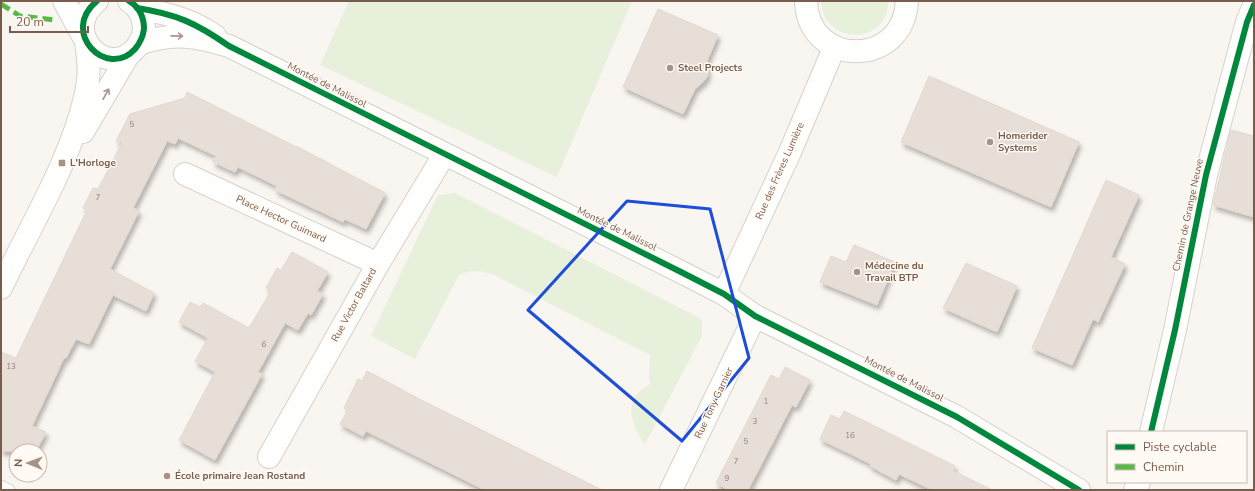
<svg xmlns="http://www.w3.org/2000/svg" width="1255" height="491" viewBox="0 0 1255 491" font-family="'Nunito Sans',sans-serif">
<defs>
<filter id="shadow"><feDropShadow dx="2.5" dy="4.5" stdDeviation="2" flood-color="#0004"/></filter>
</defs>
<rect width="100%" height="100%" fill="#f9f5f0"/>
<g fill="#e7f0db">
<path d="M349 1H632L557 177 320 65Z"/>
<path d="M821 1H888C889 45 824 47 821 1Z"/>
<path d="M455 193 696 316 702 321V336L645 444C630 424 622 397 651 384L649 377 650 355 492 274C479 271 471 269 459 275L415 359 371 336 438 195Z"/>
</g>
<g fill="#e6ded7" stroke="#e2d8d2" filter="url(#shadow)">
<path d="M658 9 718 35 707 61 708 75 705 80 695 89 683 114 623 87Z"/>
<path d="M929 76 1079 142 1051 207 901 142Z"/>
<path d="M187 92 296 147V146L385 193 366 229 345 219 343 222 275 190 277 186 238 167 235 172 213 162 216 156 178 138 175 144 167 141 133 208 139 211 110 269 154 293 146 311 113 295 89 344 76 339 66 358H64L32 426 46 432 36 451H1V352L16 358 87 210 83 208 93 188 98 189 122 143 116 141 130 114 185 98Z"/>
<path d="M1231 130 1254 136V217L1213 205Z"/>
<path d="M1106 180 1139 195 1111 257 1125 264 1098 322 1093 319 1072 365 1032 348Z"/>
<path d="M854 245 895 262 877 305 820 282 831 256 846 262Z"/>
<path d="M292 252 328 272 317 291 323 294 311 315 308 313 298 330 285 323 258 372 262 374 215 460 179 440 215 372 195 361 208 338 179 322 190 302 200 307 203 303 249 328 271 291 266 288 277 268 281 270Z"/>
<path d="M966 263 1017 286 997 332 943 308Z"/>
<path d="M785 367 810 380 796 407 792 405 748 490H729L716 483 771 375 779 379Z"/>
<path d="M367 371 419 399 602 490H485L366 431 363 436 340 424 348 410 344 408 358 379 362 381Z"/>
<path d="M844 411 955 466 953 471 992 490H932L899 474 896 480 870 466 871 464 820 439 831 415 840 419Z"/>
</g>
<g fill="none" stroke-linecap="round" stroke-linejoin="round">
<g stroke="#d7d1cb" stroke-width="13">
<path id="lane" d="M1 486 9 490"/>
</g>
<g stroke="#d7d1cb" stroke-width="24">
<g id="street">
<path d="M64 1 83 36"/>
<path d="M97 1C59 32 107 80 135 49 140 43 143 37 144 29 144 17 139 7 129 1"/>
<path d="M806 1C808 68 904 68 907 1"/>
<path d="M137 8C165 13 191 19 215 36"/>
<path d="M139 44C173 32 195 36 229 46L681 272 724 294 755 316 957 417 1079 490"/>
<path d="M83 132 129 54"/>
<path d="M185 174 378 264"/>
<path d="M1 288C30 226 71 161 86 93 90 76 89 59 86 42"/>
<path d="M724 294 790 152 834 48"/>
<path d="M1151 432 1175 330 1206 175 1247 22 1254 5"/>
<path d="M269 457 378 264 444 155"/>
<path d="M671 490 755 316"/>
<path d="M1135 490 1139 482"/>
</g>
</g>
<use href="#lane" stroke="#fefefd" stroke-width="11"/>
<use href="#street" stroke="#fefefd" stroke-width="22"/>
<path stroke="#58b947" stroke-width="5" stroke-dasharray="10 5" stroke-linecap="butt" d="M1 4 20 16 55 20"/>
<g stroke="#fffaf3" stroke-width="8">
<g id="cycleway">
<path d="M97 1C59 32 107 80 135 49 140 43 143 37 144 29 144 17 139 7 129 1"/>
<path d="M137 8C176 14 196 23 229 46L681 272 724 294 755 316 957 417 1079 490"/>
<path d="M1151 432 1175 330 1206 175 1247 22 1254 5"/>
</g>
</g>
<use href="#cycleway" stroke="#00873e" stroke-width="6"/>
</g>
<defs><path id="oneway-shaft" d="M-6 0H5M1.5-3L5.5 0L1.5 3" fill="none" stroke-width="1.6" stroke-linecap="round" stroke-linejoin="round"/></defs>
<g stroke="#a8958b">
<use href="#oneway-shaft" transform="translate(177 36) rotate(1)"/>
<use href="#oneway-shaft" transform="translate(106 94) rotate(-61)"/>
</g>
<path fill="none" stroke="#1d4ed8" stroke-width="3" stroke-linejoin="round" d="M627 201 710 209 749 358 682 441 528 310Z"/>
<g fill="#a69286" stroke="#fffaf3" stroke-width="1.5">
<circle cx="670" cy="68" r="4"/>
<circle cx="990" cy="142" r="4"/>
<rect x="58" y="159" width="8" height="8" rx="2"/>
<circle cx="857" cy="272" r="4"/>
<circle cx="167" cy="476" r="4"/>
</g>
<g text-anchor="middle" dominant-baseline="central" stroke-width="3" stroke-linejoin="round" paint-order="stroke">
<g font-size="8" fill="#977e72">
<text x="132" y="124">5</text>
<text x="98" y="197">7</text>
<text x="264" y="344">6</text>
<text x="11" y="366">13</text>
<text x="766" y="401">1</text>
<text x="755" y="421">3</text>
<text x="850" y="435">16</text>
<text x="746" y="441">5</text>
<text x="736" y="461">7</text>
<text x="727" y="478">9</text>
</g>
<g font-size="10" font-weight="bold" fill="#7a5c4d" stroke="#fffaf3" text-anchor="start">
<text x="678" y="68">Steel Projects</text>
<text x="998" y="136">Homerider<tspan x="998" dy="12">Systems</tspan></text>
<text x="70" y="163">L'Horloge</text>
<text x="865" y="266">Médecine du<tspan x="865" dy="12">Travail BTP</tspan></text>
<text x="175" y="476">École primaire Jean Rostand</text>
</g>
<g font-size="10" fill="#7a5c4d" stroke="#fffaf3">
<text transform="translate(327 85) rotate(27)">Montée de Malissol</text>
<text transform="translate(780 171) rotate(-66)">Rue des Frères Lumière</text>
<text transform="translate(1188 215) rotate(-78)">Chemin de Grange Neuve</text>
<text transform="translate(281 219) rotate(25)">Place Hector Guimard</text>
<text transform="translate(617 229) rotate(26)">Montée de Malissol</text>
<text transform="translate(354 305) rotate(-61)">Rue Victor Baltard</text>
<text transform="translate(904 379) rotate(27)">Montée de Malissol</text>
<text transform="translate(714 403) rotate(-65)">Rue Tony Garnier</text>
</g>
</g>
<rect width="1255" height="491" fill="none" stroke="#7a5c4d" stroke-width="4"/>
<rect x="1107" y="431" width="140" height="52" fill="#fffaf3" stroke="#cabbb1"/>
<rect x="1115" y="444" width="20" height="6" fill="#00873e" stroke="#cabbb1"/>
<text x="1143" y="451" font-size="12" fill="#7a5c4d">Piste cyclable</text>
<rect x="1115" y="464" width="20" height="6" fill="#58b947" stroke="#cabbb1"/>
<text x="1143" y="471" font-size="12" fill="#7a5c4d">Chemin</text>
<g transform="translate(28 463) rotate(271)"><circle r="19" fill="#fffaf3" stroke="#cabbb1"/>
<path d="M0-3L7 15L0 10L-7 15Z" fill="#a69286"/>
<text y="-6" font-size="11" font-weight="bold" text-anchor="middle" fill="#7a5c4d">N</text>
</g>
<path d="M10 26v6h78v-6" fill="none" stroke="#7a5c4d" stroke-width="2"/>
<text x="16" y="26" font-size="12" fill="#7a5c4d" stroke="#fffaf3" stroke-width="3" paint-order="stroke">20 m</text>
</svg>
